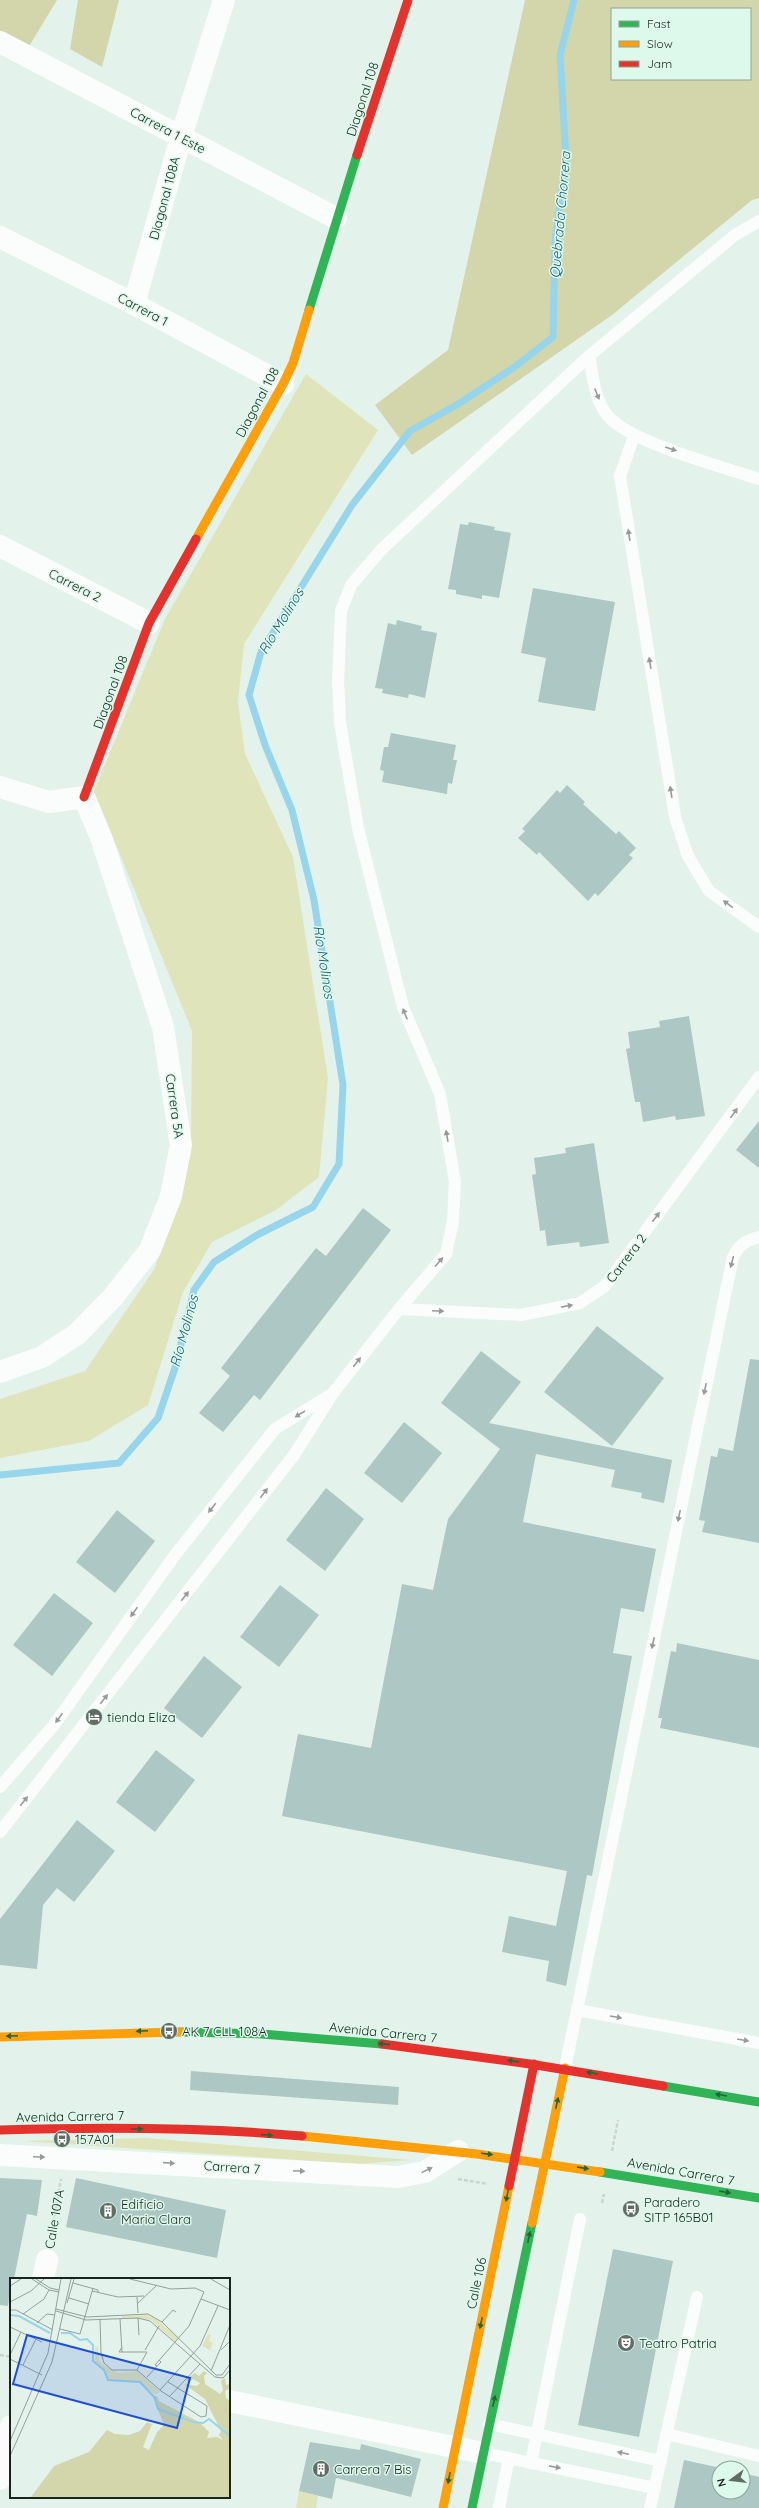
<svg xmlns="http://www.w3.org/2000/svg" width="759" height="2508" viewBox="0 0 759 2508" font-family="Quicksand,sans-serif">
<rect width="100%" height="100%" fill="#e3f3eb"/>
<g fill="#e0e4ba">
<path d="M306 374 378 430 244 644 238 702 245 754 293 857 328 1078 319 1177 276 1210 212 1242 183 1292 148 1405 89 1441 0 1458V1399L85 1371 155 1268 191 1142 192 1031 94 791 165 619Z"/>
<path d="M146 2138 411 2160 358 2164 22 2141Z"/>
<path d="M299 2491 318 2496 316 2508H296Z"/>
</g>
<g fill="#d3d6ab" fill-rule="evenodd">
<path d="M0 0H57L25 53 0 38Z"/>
<path d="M78 0H119L102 67 70 49Z"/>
<path d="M525 0H759V198L752 200 612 315 412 455 375 405 448 350ZM612 9H750V79H612Z"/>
</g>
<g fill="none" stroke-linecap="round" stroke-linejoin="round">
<path stroke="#96d5eb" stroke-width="7" d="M0 1475 119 1463 158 1418 176 1365 194 1290 214 1262 257 1235 313 1207 339 1164 343 1085 314 900 292 810 265 745 249 695 261 652 352 505 410 431 460 403 516 366 553 337 555 241 566 159 560 55 574 0"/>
</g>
<g fill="#adc7c4">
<path d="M469 522 495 527 494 530 511 533 499 598 482 595V599L456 594V590L448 589 460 524 468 525Z"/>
<path d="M533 588 615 602 595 711 538 702 546 658 521 653Z"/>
<path d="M397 620 422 626 421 630 437 633 425 698 409 694 408 698 382 693 383 689 375 688 388 623 396 625Z"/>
<path d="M391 733 456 745 453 760H457L452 784 448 783 447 794 382 782 384 771 380 770 384 747H388Z"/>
<path d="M567 785 585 802 583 804 616 834 619 831 636 848 629 855 633 858 598 896 595 893 588 901 539 852 537 855 518 838 525 831 522 829 557 790 560 793Z"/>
<path d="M689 1016 705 1116 676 1120 675 1116 643 1122 640 1102H635L626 1049 630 1048 628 1032 660 1027 659 1021Z"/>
<path d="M759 1121V1168L736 1150Z"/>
<path d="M594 1143 609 1243 580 1247 579 1242 547 1246 545 1230 540 1231 532 1175 536 1174 534 1158 566 1153 565 1148Z"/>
<path d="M363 1208 391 1230 260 1400 254 1395 223 1432 199 1413 230 1376 221 1368 316 1248 326 1256Z"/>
<path d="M597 1326 664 1378 612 1446 544 1392Z"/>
<path d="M481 1351 521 1382 489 1423 672 1460 664 1503 641 1498 642 1493 611 1487 615 1470 536 1454 523 1522 656 1549 644 1612 621 1608 613 1653 632 1656 592 1876 587 1875 566 1986 546 1981 549 1961 502 1952 509 1916 556 1926 567 1871 282 1816 298 1734 371 1748 402 1584 433 1590 448 1519 500 1449 441 1403Z"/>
<path d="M750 1359 759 1360V1543L702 1532 705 1521 699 1520 711 1456 717 1457 719 1448 733 1451Z"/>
<path d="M404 1422 442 1453 402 1503 364 1473Z"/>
<path d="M326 1488 364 1519 325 1571 286 1540Z"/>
<path d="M117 1510 155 1541 115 1593 76 1562Z"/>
<path d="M280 1585 319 1615 279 1667 240 1637Z"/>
<path d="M54 1593 93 1623 52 1676 13 1645Z"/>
<path d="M677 1643 759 1660V1748L660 1728 662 1718H658L671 1651 676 1652Z"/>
<path d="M204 1656 242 1687 202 1738 164 1708Z"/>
<path d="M156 1750 195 1780 155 1832 116 1802Z"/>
<path d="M77 1820 115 1851 74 1902 57 1888 43 1905 37 1969 0 1965V1919Z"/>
<path d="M191 2071 399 2087 398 2105 190 2090Z"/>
<path d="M0 2178 42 2180 37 2216 27 2214 14 2279H11L8 2306 0 2305Z"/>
<path d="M76 2178 226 2210 217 2258 66 2227Z"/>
<path d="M613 2249 673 2261 639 2437 578 2425Z"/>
<path d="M310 2442 360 2450 361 2444 421 2459 411 2497 336 2478 332 2499 299 2491Z"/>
<path d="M684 2460 721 2468H719V2492H743V2473L759 2477V2508H674Z"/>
</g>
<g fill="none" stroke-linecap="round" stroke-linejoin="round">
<g stroke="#ced3d0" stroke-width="2.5" stroke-dasharray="4 2" stroke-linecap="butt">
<path d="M612 2151 618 2120"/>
<path d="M458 2179 488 2184"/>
<path d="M602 2203 604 2194"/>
<path d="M50 2240 61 2179"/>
<path d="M0 2355 11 2357"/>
</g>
<g stroke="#fbfdfc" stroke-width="12">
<path d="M589 356C593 375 594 400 608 416 631 443 723 467 759 479"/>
<path d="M634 436 620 476 675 817 688 856 709 891 759 927"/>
<path d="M399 1309 521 1315 580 1303 605 1286 759 1077"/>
<path d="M0 1787 54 1725 175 1555 275 1429 330 1395"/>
<path d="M0 1832 294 1455 333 1393 399 1309 446 1254 453 1221 455 1182 440 1094 403 1007 358 828 340 722 338 682 341 611 351 585 382 549 589 356 735 235 759 221"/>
<path d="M577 2010 759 2043"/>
<path d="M565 2068 733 1257C739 1245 746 1240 759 1237"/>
<path d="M489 2424 661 2461"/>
<path d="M666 2434 759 2456"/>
<path d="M483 2453 655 2488"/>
<path d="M531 2463 580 2219"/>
<path d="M499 2508 509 2458"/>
<path d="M650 2508 697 2297"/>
</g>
<g stroke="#fbfdfc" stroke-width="22">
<path d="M0 42 336 218"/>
<path d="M0 237 134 304 283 384"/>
<path d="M134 304 181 137 224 0"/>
<path d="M0 546 149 623"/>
<path d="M0 787 49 802 84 797 102 840 163 1027 181 1145 171 1196 150 1250 113 1297 77 1334 42 1357 0 1372"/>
<path d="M0 2155 397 2177 425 2172 458 2151"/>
<path d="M43 2279 47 2260"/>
<path d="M229 2401 483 2453"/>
<path d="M0 2479 11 2426"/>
</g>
<g stroke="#30b455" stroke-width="9">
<path d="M309 310 357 155"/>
<path d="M180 2032 262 2034 382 2044"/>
<path d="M663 2086 759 2102"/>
<path d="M600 2172 759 2198"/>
<path d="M472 2508 532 2223"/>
</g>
<g stroke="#ff9f0a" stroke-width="9">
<path d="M196 539 283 384 293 363 309 310"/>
<path d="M0 2037 180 2032"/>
<path d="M302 2136 477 2154 600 2172"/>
<path d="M532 2223 565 2068"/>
<path d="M443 2508 509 2186"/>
</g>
<g stroke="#e5322d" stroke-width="9">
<path d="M357 155 408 0"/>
<path d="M84 797 149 623 196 539"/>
<path d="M382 2044 530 2064 663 2086"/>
<path d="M0 2130C101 2127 201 2127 302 2136"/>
<path d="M509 2186 534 2064"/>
</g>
</g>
<defs><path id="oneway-solid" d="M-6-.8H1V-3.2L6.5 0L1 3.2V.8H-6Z"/></defs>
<g fill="#969b99">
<use href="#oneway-solid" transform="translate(597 394) rotate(68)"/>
<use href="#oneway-solid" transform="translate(671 449) rotate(19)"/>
<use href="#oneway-solid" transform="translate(629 535) rotate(-99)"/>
<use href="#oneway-solid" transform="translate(650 663) rotate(-99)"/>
<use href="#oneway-solid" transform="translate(671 792) rotate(-99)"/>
<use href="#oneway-solid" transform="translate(728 904) rotate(-144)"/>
<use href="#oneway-solid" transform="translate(405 1014) rotate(-112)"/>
<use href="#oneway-solid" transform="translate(734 1113) rotate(-54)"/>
<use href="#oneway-solid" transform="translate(447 1136) rotate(-100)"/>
<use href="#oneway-solid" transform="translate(656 1217) rotate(-53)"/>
<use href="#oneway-solid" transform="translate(439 1262) rotate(-49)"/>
<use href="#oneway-solid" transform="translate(732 1262) rotate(104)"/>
<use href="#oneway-solid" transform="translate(567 1306) rotate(-11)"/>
<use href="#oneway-solid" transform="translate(438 1311) rotate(3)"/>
<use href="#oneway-solid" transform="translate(357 1362) rotate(-52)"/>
<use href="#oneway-solid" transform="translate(705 1389) rotate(102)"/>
<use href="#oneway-solid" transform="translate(300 1414) rotate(148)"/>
<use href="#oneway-solid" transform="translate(264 1493) rotate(-53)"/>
<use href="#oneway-solid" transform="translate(212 1508) rotate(128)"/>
<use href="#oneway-solid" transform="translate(679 1516) rotate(102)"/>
<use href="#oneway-solid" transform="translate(185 1596) rotate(-52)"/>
<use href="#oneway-solid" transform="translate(134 1612) rotate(126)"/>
<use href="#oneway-solid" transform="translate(653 1643) rotate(102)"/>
<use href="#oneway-solid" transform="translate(104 1699) rotate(-52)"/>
<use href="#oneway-solid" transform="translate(59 1718) rotate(126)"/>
<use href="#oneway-solid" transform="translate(24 1801) rotate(-52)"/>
<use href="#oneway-solid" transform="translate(616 2017) rotate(10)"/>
<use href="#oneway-solid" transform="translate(743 2040) rotate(10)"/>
<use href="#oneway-solid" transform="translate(39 2157) rotate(3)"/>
<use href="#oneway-solid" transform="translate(169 2163) rotate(4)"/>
<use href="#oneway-solid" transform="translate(427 2170) rotate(-26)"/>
<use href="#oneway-solid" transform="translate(299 2171) rotate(3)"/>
<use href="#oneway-solid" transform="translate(623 2453) rotate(-168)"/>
<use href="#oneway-solid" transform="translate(555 2467) rotate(11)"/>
</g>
<g fill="#246537">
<use href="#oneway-solid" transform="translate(142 2031) rotate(178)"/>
<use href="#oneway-solid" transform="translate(12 2036) rotate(178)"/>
<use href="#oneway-solid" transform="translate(384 2044) rotate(-174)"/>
<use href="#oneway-solid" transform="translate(513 2061) rotate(-172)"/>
<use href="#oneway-solid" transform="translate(592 2073) rotate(-170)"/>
<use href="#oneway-solid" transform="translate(721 2095) rotate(-170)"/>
<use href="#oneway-solid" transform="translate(557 2103) rotate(-78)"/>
<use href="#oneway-solid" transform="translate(137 2129)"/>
<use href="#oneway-solid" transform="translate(267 2135) rotate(4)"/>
<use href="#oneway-solid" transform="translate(487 2154) rotate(7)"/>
<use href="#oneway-solid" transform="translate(583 2168) rotate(9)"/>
<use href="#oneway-solid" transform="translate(725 2192) rotate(10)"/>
<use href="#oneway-solid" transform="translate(507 2196) rotate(102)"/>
<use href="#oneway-solid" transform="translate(529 2237) rotate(-78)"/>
<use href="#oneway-solid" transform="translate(481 2323) rotate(102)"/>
<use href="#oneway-solid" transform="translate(494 2401) rotate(-78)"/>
<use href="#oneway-solid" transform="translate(449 2478) rotate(101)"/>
</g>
<defs>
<g id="hotel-disc" transform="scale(0.9)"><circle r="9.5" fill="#606c66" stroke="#ddf9eb"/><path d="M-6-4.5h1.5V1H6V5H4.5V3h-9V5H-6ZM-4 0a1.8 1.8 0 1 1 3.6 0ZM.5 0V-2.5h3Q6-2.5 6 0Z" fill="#fff"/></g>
<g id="bus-disc" transform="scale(0.9)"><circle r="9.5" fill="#606c66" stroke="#ddf9eb"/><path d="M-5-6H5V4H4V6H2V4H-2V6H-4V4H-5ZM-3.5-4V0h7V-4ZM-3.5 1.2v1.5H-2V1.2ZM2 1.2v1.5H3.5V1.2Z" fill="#fff"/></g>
<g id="building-disc" transform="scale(0.9)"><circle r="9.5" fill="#606c66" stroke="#ddf9eb"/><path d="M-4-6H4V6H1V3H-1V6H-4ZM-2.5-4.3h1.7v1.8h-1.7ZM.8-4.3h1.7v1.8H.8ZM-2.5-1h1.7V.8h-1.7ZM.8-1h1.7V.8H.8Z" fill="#fff"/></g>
<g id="theatre-disc" transform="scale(0.9)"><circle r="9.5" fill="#606c66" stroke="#ddf9eb"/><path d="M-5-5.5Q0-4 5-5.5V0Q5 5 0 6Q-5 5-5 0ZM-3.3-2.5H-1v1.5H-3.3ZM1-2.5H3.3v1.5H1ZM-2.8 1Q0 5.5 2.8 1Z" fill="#fff"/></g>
</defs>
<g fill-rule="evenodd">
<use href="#hotel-disc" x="94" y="1717"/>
<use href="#bus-disc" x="169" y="2031"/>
<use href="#bus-disc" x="62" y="2139"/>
<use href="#bus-disc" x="631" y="2209"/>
<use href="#building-disc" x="108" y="2211"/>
<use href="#theatre-disc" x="626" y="2343"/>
<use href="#building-disc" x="321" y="2469"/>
</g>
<g text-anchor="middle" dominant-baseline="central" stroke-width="3" stroke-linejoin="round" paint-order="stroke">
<g font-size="13" fill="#1a241f" stroke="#ddf9eb">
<text transform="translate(362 99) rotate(-72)">Diagonal 108</text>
<text transform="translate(168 130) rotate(28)">Carrera 1 Este</text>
<text transform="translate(164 198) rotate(-75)">Diagonal 108A</text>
<text transform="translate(143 309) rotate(28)">Carrera 1</text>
<text transform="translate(257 402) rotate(-62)">Diagonal 108</text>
<text transform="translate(75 585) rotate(27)">Carrera 2</text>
<text transform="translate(110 692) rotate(-70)">Diagonal 108</text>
<text transform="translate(175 1106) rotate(82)">Carrera 5A</text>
<text transform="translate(626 1258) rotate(-53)">Carrera 2</text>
<text transform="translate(383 2032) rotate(6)">Avenida Carrera 7</text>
<text transform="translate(70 2116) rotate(-1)">Avenida Carrera 7</text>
<text transform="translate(232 2167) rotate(4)">Carrera 7</text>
<text transform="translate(681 2171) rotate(10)">Avenida Carrera 7</text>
<text transform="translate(54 2219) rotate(-80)">Calle 107A</text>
<text transform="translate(476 2283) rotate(-78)">Calle 106</text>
</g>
<g font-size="13" fill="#1a241f" stroke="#ddf9eb" text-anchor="start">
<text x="107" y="1717">tienda Eliza</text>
<text x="182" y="2031">AK 7 CLL 108A</text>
<text x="75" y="2139">157A01</text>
<text x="644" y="2202">Paradero<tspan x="644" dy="15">SITP 165B01</tspan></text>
<text x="121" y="2204">Edificio<tspan x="121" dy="15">Maria Clara</tspan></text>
<text x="639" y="2343">Teatro Patria</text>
<text x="334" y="2469">Carrera 7 Bis</text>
</g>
<g font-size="14" font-style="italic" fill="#195a73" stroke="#ddf9eb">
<text transform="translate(560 215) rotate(-85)">Quebrada Chorrera</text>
<text transform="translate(281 621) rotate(-59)">Río Molinos</text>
<text transform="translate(324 962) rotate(81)">Río Molinos</text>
<text transform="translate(184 1331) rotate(-75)">Río Molinos</text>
</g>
</g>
<g transform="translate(10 2278)">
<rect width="220" height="220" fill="#e3f3eb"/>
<path d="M137 37 145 40 168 60 165 63 141 42 112 40V38ZM198 56 201 57 199 63 203 65 200 71 206 75 192 68ZM88 68 89 82 95 88 109 95 127 93 150 114 145 117 130 104 98 101 95 93 86 86 85 81V70Z" fill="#e0e4ba"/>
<path d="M194 93 197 95 194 98 195 106 210 116 213 112 211 103 215 100 216 107 220 106V110L215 113 216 120 220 123V219H21L44 188 79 174 97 152 105 156 119 157 130 153 137 144 142 146 133 169 139 172 147 154 154 147 143 119 147 118 149 123 189 144 199 154 197 160 207 159 213 162 209 157 211 153 195 121 174 106 187 108 190 105 183 101 179 104 176 101 185 95 189 98Z" fill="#d3d6ab"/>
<path fill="none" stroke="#96d5eb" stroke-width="2" d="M0 37 9 38 40 55M51 55H60L70 62 77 61 83 67V83L94 92 98 102 130 104 145 120 148 131 183 144 193 145 199 141 220 158"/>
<path fill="none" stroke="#93a099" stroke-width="1" d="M22 1 39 12 49 14M26 1 40 10 49 12M120 1 161 11 185 10 194 14 179 48 145 87 147 88M201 1 220 12M63 5 88 12V14M0 8 11 1M82 13 108 19 134 18M127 19 128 35M59 20 79 26M191 21 220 32M0 24 21 13 34 1M57 25 64 1M128 25 147 7M46 31 77 39 138 36 152 44 206 97H212L220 86M0 32H6L43 52M46 33 76 42 128 40 140 43 205 99 213 100 220 92M13 36 34 21 39 12M128 40 129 57M90 41 91 75 94 85 102 92H127M110 41 112 74M152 44 163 32 166 34M27 45 37 36 45 37M0 49 32 64M50 51 70 56 83 10M112 69 109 74H137L127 92M135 72 149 48M211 72 220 63M0 77 11 54M0 81 32 97M13 87 26 61M127 92 151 113 191 139 196 138 197 128 158 104M201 93 220 47M137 99 151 84 149 82M150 112 190 68 208 28M160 118 190 86M0 163 38 75 51 1M0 178 42 84 61 1"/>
<path fill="#1d4ed8" fill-opacity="0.15" stroke="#1d4ed8" stroke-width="2" d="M17 57 180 100 167 150 3 106Z"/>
<rect width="220" height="220" fill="none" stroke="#1a241f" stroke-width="2"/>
</g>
<rect x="611" y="8" width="140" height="72" fill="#ddf9eb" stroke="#8fa499"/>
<rect x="619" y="21" width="20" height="6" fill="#30b455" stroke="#8fa499"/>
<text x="647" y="28" font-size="12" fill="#1a241f">Fast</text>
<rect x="619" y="41" width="20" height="6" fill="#ff9f0a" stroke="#8fa499"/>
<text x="647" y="48" font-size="12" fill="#1a241f">Slow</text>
<rect x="619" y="61" width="20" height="6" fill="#e5322d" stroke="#8fa499"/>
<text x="647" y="68" font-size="12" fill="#1a241f">Jam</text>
<g transform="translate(731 2480) rotate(255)"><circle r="19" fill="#ddf9eb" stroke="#8fa499"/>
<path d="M0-3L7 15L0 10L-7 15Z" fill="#606c66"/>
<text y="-6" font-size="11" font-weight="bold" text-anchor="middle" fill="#1a241f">N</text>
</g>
</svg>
